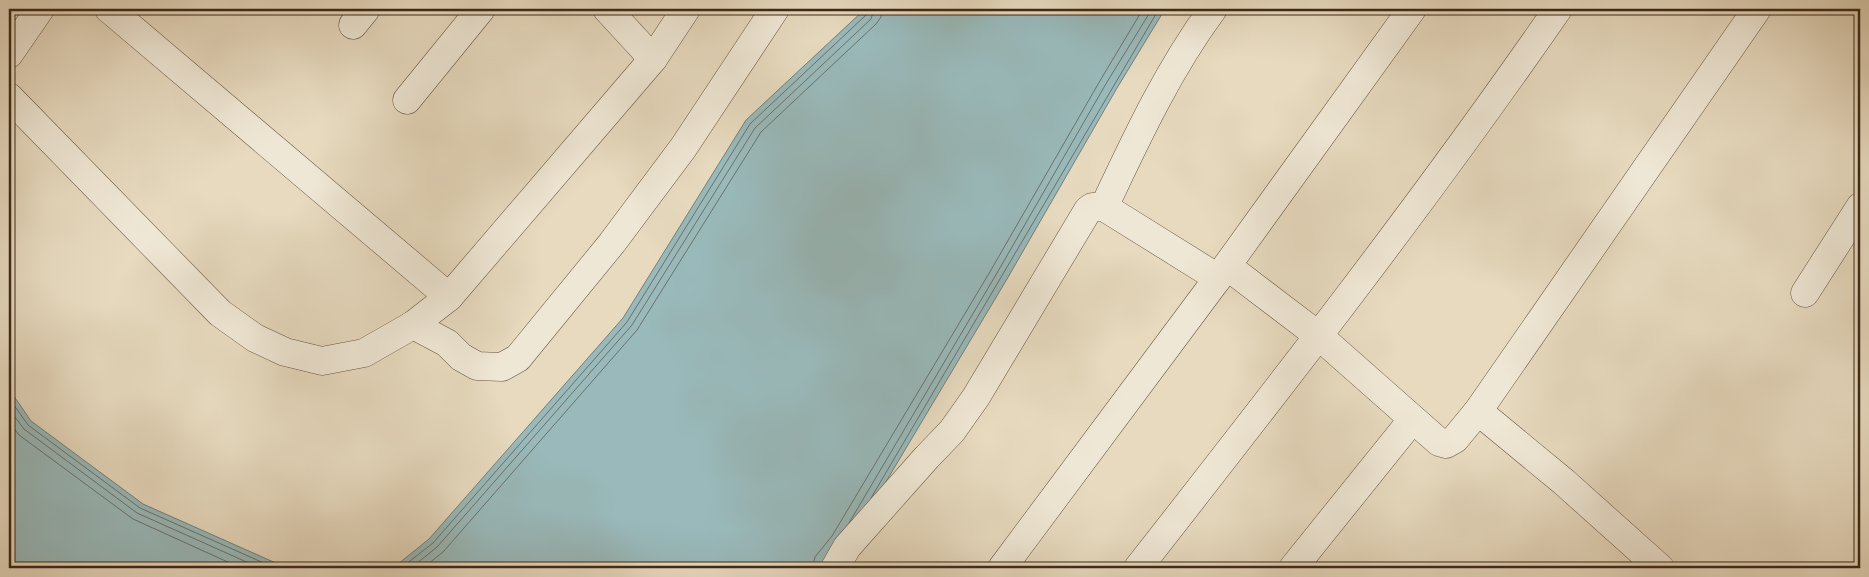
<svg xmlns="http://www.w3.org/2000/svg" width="1869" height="577" viewBox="0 0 1869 577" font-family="'IM FELL DW Pica',serif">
<rect width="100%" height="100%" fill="#e7dabf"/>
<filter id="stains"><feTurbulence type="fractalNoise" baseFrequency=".004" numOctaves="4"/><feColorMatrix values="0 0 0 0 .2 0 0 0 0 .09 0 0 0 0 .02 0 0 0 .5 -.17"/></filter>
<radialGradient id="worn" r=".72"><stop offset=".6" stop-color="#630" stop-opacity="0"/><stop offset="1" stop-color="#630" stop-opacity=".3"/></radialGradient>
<g fill="#99b9ba" stroke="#747f7a">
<path d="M865 9H1165L1117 88 1007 279 847 547 830 568H393L429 539 623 318 746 120Z"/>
<path d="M9 389 31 421 143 504 287 568H9Z"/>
</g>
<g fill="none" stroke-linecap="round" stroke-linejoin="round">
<g stroke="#6b716a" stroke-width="1">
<path d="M9 398 28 425 140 508 275 568"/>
<path d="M9 409 24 429 137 513 260 568"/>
<path d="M9 422 19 435 133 519 241 568"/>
<path d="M871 498 1159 9"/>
<path d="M849 523 997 273 1107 82 1152 9"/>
<path d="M401 568 433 543 627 322 750 124 866 15 868 9"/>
<path d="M411 568 437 547 632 325 755 128 871 19 874 9"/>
<path d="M423 568 443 552 637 330 761 132 876 24 881 17 882 9"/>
<path d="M812 568 815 557 832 536 991 270 1101 79 1143 9"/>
</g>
<g stroke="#685542" stroke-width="29">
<g id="minor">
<path d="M109 9 449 297"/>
<path d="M607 9 653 59"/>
<path d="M353 25 366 9"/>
<path d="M9 54 40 9"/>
<path d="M9 97 220 313 255 338 285 352 322 361 364 353 413 325 449 297 653 59 686 9"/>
<path d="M407 100 481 9"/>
<path d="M1104 207C1136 139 1168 70 1213 9"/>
<path d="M1227 266 1319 336 1439 442 1446 444 1455 439 1478 411 1564 482 1660 568"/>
<path d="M1805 293 1860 207"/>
<path d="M413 325 447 343 461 357 477 366 502 367 518 358 612 243 683 148 775 9"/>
<path d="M1478 411 1757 9"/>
<path d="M835 568 847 547 927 457 952 431 976 397 1088 210 1092 207H1104L1218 278"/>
<path d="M1002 568 1218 278 1412 9"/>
<path d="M1138 568C1282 384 1425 201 1558 9"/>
<path d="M1293 568 1412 420"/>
</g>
</g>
<use href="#minor" stroke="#efe7d5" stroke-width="28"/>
</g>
<rect width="1869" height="577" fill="none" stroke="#e7dabf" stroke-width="30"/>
<rect x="10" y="10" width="1849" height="557" fill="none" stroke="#3d2919" stroke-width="2.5"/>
<rect x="15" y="15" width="1839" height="547" fill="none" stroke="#3d2919"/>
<rect width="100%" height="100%" filter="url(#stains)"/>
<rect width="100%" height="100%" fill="url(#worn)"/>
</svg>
